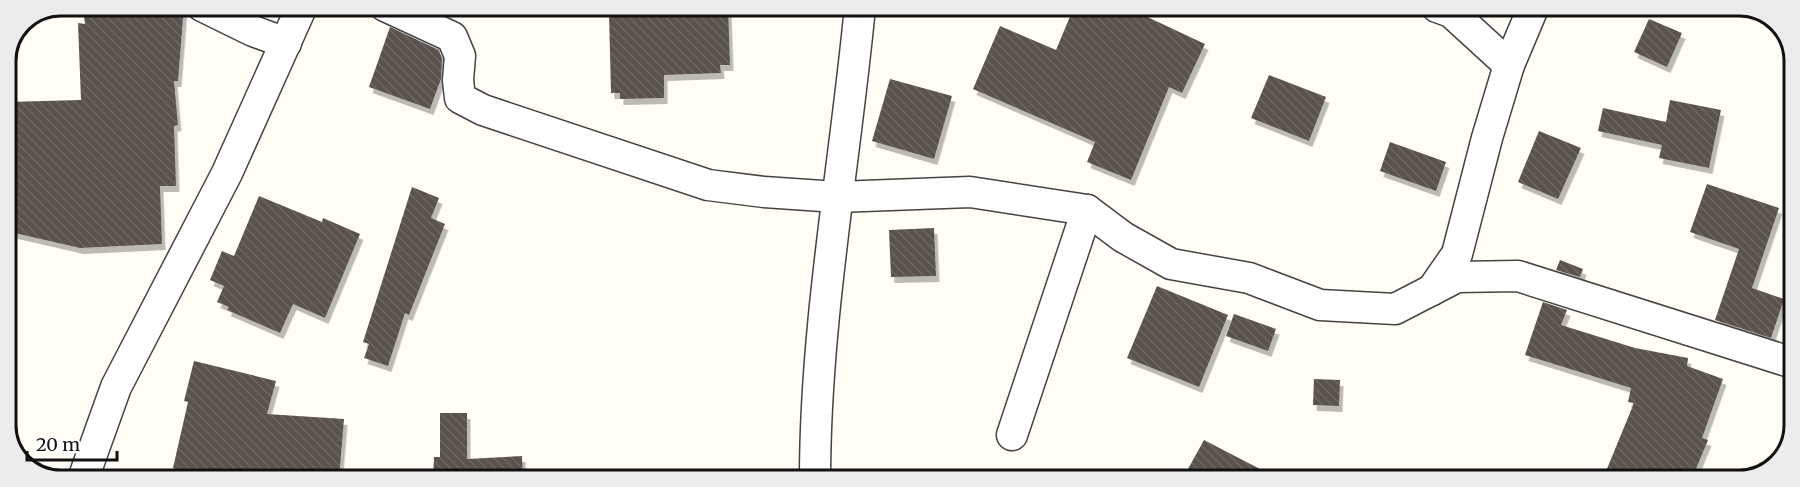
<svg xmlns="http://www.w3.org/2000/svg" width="1800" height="487" viewBox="0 0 1800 487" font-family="Merriweather,serif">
<defs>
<pattern id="building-back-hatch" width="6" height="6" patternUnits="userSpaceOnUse" patternTransform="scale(1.5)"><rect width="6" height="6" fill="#5a524d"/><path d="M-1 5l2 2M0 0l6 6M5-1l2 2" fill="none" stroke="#6d6662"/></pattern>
<filter id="shadow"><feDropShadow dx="3.5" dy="6" stdDeviation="0" flood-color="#0004"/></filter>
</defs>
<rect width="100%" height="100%" fill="#fffdf5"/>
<g fill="url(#building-back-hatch)" filter="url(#shadow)">
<path d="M149 6H184L178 81H174L178 125 174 126 176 186H160L162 244 80 248 6 231V102L81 100 78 23 85 24 84 16H147Z"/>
<path d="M676 7H728L730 65H720L721 73 664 75V98L620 99V93H611L609 13 677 12Z"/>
<path d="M1074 7H1126L1205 44 1182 93 1169 87 1131 180 1087 162 1095 142 973 89 1000 26 1056 50Z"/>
<path d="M1649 19 1682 33 1667 67 1634 52Z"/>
<path d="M390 27 439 50 442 59 441 79 430 109 369 87Z"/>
<path d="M1269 75 1326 97 1309 141 1251 118Z"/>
<path d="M890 79 952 96 934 159 872 141Z"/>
<path d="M1670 100 1721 110 1709 168 1659 158 1662 145 1598 131 1603 108 1666 122Z"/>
<path d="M1539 131 1581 148 1558 199 1518 182Z"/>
<path d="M1390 142 1446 162 1436 191 1380 171Z"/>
<path d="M1707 184 1779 208 1752 288 1784 299 1771 338 1715 320 1739 249 1690 232Z"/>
<path d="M412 187 439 198 431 218 445 224 409 315 405 313 388 366 364 358 369 344 363 342Z"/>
<path d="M259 196 322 222 323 218 360 234 325 318 293 304 280 333 227 310 229 307 217 302 224 286 210 280 222 251 234 256Z"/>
<path d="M934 228 936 276 891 277 889 230Z"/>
<path d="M1560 260 1583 269 1580 277 1556 270Z"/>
<path d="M1157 286 1228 315 1199 387 1127 358Z"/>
<path d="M1543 302 1567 310 1561 325 1635 348 1688 358 1687 366 1723 379 1702 438 1708 440 1691 481H1673L1643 469 1642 481H1602L1634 403 1628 402 1631 388 1525 355Z"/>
<path d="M1234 314 1276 329 1268 351 1226 336Z"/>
<path d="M194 361 276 381 267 414 344 419 339 479H174L176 469 173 468 188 402 184 401Z"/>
<path d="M1314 379 1340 380 1339 406 1313 405Z"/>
<path d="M440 413H467V459L522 456 523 480H433L434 457H440Z"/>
<path d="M1204 440 1283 481 1193 480 1196 473 1188 469Z"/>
</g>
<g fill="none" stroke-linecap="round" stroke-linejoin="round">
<g stroke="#444" stroke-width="33">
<g id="street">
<path d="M202 6 253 31 286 43"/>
<path d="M385 6 452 37 460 56 458 80 460 98 483 110 708 185 764 192 837 197 970 192 1087 210 1123 237 1171 264 1249 278 1320 305 1395 309 1457 277 1518 276 1793 363"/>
<path d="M1509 65 1533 8"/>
<path d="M1432 290 1457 254 1487 138 1509 65 1451 12 1437 7"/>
<path d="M1012 435 1087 210"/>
<path d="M83 479 116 387 227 173 302 6"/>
<path d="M815 480C815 322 845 164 860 7"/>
</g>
</g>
<use href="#street" stroke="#fff" stroke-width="30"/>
</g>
<path d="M0 0H1800V487H0ZM61 16H1739A45 45 0 0 1 1784 61V425A45 45 0 0 1 1739 470H61A45 45 0 0 1 16 425V61A45 45 0 0 1 61 16Z" fill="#ececec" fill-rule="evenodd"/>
<path fill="none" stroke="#111" stroke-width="3" d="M61 16H1739A45 45 0 0 1 1784 61V425A45 45 0 0 1 1739 470H61A45 45 0 0 1 16 425V61A45 45 0 0 1 61 16Z"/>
<path d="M27 451v9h90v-9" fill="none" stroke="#111111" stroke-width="3"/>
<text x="36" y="451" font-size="18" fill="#111111" stroke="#ffffff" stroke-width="4.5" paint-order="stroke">20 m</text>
</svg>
